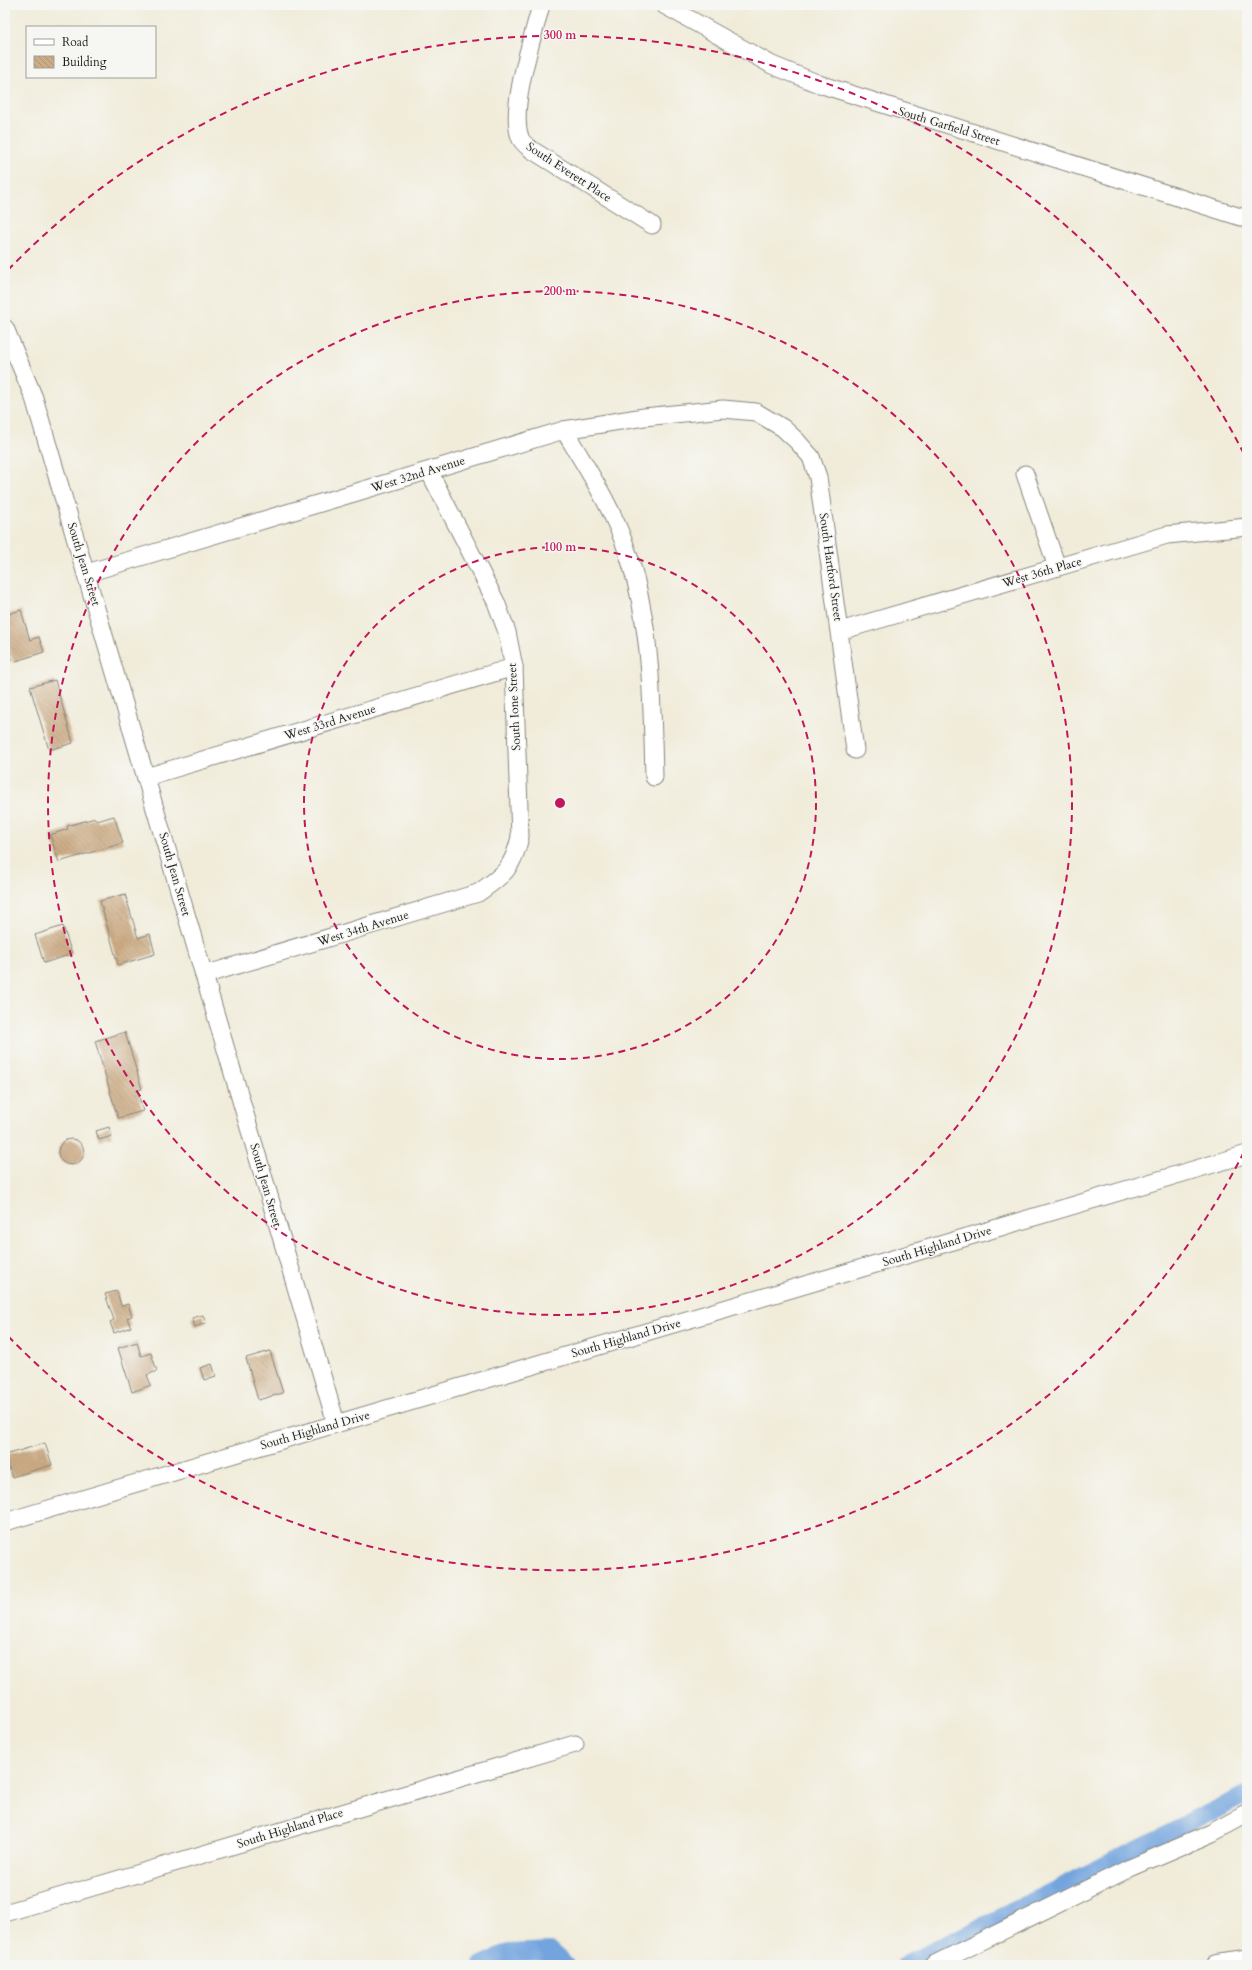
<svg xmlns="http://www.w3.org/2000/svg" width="1252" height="1970" viewBox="0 0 1252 1970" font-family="Cardo,serif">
<defs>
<pattern id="building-back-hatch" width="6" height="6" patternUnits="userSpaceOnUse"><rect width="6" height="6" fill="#ccac85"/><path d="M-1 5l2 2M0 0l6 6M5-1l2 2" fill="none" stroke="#af9372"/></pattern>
</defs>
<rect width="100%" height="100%" fill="#f6f6f2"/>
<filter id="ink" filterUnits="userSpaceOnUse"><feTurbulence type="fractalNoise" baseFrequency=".025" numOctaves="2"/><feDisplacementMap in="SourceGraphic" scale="8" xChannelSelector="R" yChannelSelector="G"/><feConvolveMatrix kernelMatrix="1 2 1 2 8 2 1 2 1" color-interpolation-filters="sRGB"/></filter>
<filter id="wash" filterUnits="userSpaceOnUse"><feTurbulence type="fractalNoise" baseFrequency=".012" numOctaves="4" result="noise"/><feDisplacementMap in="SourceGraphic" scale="16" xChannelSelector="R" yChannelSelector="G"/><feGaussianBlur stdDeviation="0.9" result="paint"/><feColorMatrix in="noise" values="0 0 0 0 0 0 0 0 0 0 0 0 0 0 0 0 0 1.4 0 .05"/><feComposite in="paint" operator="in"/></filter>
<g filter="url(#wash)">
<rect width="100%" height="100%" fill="#f1ecda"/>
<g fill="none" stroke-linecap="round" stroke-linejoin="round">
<g stroke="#73a4de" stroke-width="18">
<path d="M482 1965 509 1953 550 1951 565 1965"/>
<path d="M905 1965 1247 1794"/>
</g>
</g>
<g id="blocks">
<g fill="url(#building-back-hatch)">
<path d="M21 610 30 640 39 637 44 652 13 662 7 642 6 643 5 640V615Z"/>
<path d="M55 680 73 743 49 750 30 687Z"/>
<path d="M114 816 123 843 59 862 50 835 68 829 67 826 95 818 97 821Z"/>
<path d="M125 894 138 938 150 934 155 954 118 965 100 901Z"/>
<path d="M63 926 72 954 44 963 35 935Z"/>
<path d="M125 1032 142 1089 137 1090 143 1111 118 1118 95 1041Z"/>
<path d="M109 1127 112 1136 99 1140 96 1131Z"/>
<circle cx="71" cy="1152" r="13"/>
<path d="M117 1291 121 1306 128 1304 132 1316 127 1318 131 1327 114 1333 110 1322 114 1320 105 1294Z"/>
<path d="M203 1315 206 1323 195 1327 192 1318Z"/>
<path d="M137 1342 141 1356 151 1353 157 1371 147 1375 151 1385 132 1392 118 1348Z"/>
<path d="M270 1351 283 1393 258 1400 246 1358Z"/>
<path d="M212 1364 216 1376 204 1380 200 1368Z"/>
<path d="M45 1443 52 1465 12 1477 5 1455Z"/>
</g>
</g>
</g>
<g filter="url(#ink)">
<use href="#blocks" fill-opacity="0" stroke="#86847b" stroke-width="1"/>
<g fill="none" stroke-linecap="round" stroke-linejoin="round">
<g stroke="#86847b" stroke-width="19">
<g id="minor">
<path d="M541 5C533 37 509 108 520 137 521 142 528 147 532 150L652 225"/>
<path d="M664 5 772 65 819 84 1247 219"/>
<path d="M5 328 34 398 336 1423"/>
<path d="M564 430C588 470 614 510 628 554 652 626 652 702 654 777"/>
<path d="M1025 474 1057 567"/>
<path d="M87 573 564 430 644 417 723 409 756 412 783 428 797 441 811 457 818 477 855 750"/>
<path d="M840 631 1167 535 1247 527"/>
<path d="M146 777 514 667"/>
<path d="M204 975 478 893C504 875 513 868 520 837L514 667 507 632 496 602 429 471"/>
<path d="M5 1522 1247 1154"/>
<path d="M5 1913 575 1744"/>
<path d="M933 1965 1130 1868 1212 1833 1247 1814"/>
<path d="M1216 1965 1247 1960"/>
</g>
</g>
<use href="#minor" stroke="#fff" stroke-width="17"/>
</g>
</g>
<g fill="none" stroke="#c2185b" stroke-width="2" stroke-dasharray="7 5">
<circle cx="560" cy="803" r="256"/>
<circle cx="560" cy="803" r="512"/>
<path d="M1244 1152A768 768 0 0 1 8 1336M8 270A768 768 0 0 1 1244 454"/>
</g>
<g text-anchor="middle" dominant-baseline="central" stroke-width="3" stroke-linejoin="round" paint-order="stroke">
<g font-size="12" fill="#1c1c1c" stroke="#f6f6f2">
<text transform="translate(949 126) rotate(17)">South Garfield Street</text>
<text transform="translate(569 172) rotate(33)">South Everett Place</text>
<text transform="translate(418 474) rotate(-17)">West 32nd Avenue</text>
<text transform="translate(84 564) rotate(73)">South Jean Street</text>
<text transform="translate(831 567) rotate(82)">South Hartford Street</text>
<text transform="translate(1042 572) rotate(-16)">West 36th Place</text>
<text transform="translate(514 707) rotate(-93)">South Ione Street</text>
<text transform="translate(330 722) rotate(-17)">West 33rd Avenue</text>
<text transform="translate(175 874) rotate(74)">South Jean Street</text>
<text transform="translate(363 928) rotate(-17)">West 34th Avenue</text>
<text transform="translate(266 1185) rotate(74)">South Jean Street</text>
<text transform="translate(937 1246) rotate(-17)">South Highland Drive</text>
<text transform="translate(626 1338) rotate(-16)">South Highland Drive</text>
<text transform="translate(315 1430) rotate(-16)">South Highland Drive</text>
<text transform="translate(290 1828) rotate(-17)">South Highland Place</text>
</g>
</g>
<circle cx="560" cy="803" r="6" fill="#c2185b" stroke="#f6f6f2" stroke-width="2"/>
<g font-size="12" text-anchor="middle" font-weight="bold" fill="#c2185b" stroke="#f6f6f2" stroke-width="3" stroke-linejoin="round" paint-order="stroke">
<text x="560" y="39">300 m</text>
<text x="560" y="295">200 m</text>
<text x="560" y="551">100 m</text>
</g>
<rect width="1252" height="1970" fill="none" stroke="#f6f6f2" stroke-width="20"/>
<rect x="26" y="26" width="130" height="52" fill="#f6f6f2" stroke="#9f9f9c"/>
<rect x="34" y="39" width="20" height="6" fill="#ffffff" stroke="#9f9f9c"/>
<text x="62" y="46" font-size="12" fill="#1c1c1c">Road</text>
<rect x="34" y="56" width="20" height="12" fill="url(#building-back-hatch)" stroke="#9f9f9c"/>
<text x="62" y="66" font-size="12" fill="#1c1c1c">Building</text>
</svg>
